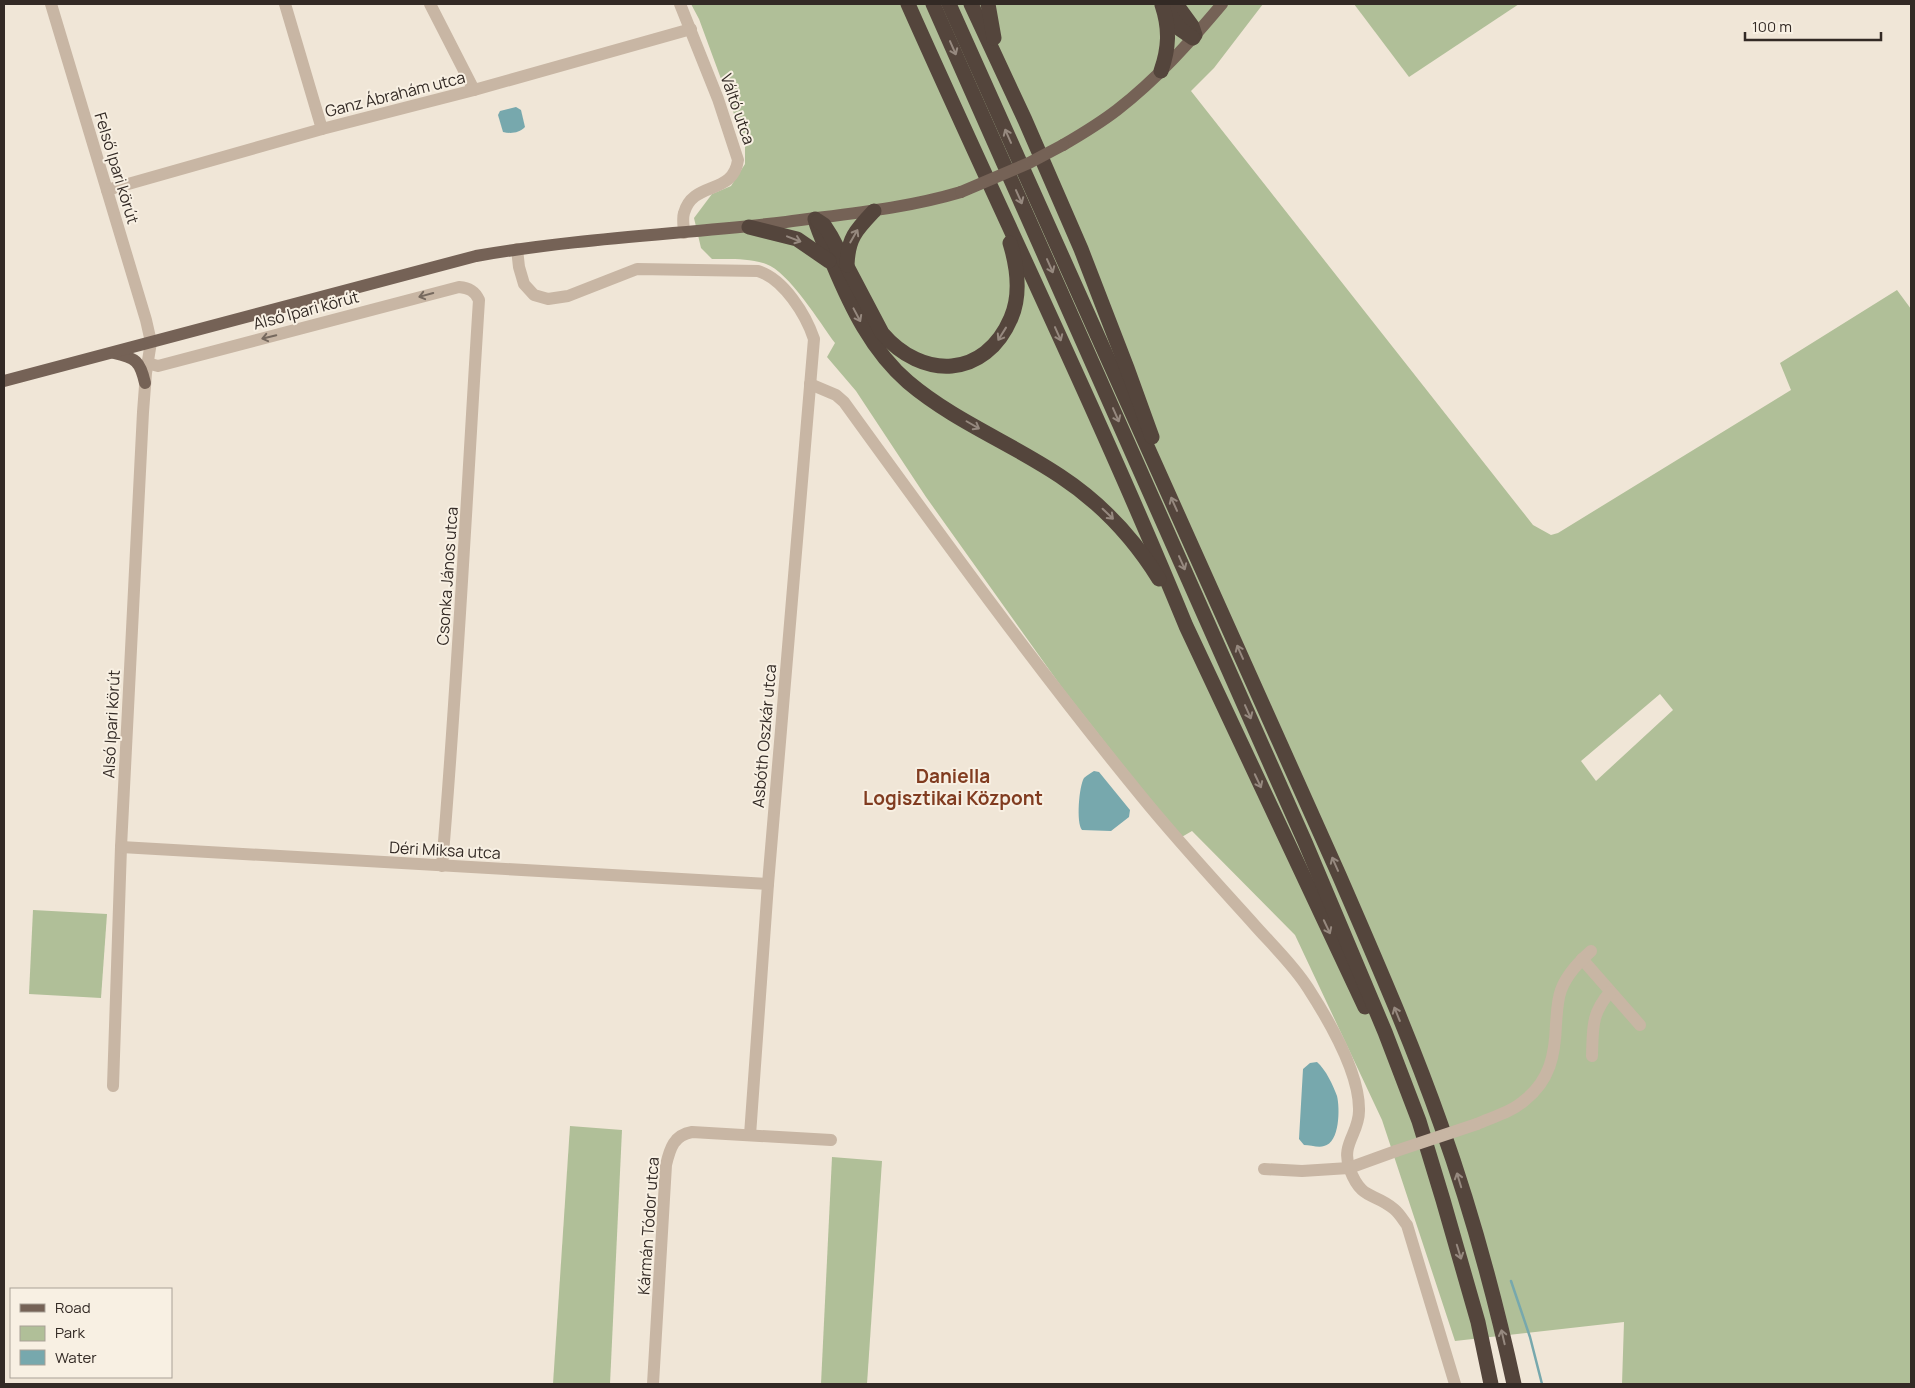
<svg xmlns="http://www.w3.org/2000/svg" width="1915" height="1388" viewBox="0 0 1915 1388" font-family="Manrope,sans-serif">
<rect width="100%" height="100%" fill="#f0e6d7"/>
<g fill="#b0bf98" fill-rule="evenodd">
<path d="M691 4H1263L1214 68 1191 91 1533 525 1551 535 1558 533 1791 390 1780 363 1897 290 1911 309V1384H1622L1624 1322 1455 1341 1382 1120 1295 935 1192 831 1180 838 1063 689 926 497 856 391 827 357 835 343C820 323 789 272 766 264 748 258 730 259 712 259L701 248 694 218 712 194 731 186 745 164V144L699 19ZM1660 694 1673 710 1596 781 1581 761Z"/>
<path d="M1354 4H1519L1409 77Z"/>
<path d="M33 910 107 914 101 998 29 994Z"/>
<path d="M570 1126 622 1130 610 1384H553Z"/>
<path d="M832 1157 882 1161 867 1384H821Z"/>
</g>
<g fill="#77a8ad">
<path d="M516 107 521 110 525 127C519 133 511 134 503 132L498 115 500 111Z"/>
<path d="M1094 771 1099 772 1130 810 1129 817 1111 831 1082 830C1076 823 1079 786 1084 778 1087 775 1091 773 1094 771Z"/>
<path d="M1317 1062C1326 1070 1333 1085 1337 1096 1340 1108 1340 1143 1324 1146 1319 1148 1310 1145 1304 1145L1299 1139 1303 1069 1310 1063Z"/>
</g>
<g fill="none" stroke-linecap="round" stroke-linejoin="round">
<path stroke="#77a8ad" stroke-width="2.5" d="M1511 1281 1530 1337 1542 1384"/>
<g stroke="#c8b6a4" stroke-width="12">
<path d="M51 4 146 320 151 342 146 373 143 412 121 847 113 1086"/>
<path d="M285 4 322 129"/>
<path d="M430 4 474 90"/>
<path d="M680 4 718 99 738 160C733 196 693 180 684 213 682 219 684 227 684 233"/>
<path d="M107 190 322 129 474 90 691 29"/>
<path d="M517 249 519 267 524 284 534 295 548 299 568 296 637 269 758 271C784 279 806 315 814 339L768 884 750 1135"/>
<path d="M147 363 158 366 459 287C469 288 475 291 479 300 467 488 458 677 442 866"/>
<path d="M810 384 836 395 844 402C941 536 1038 670 1142 797 1177 840 1214 880 1251 921 1270 943 1293 964 1308 988 1328 1019 1360 1074 1359 1111 1359 1134 1340 1144 1350 1170 1362 1201 1374 1192 1394 1209 1400 1214 1403 1220 1407 1225L1455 1384"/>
<path d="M121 847 768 884"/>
<path d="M1582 959 1640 1025"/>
<path d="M1592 1056C1593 1028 1591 1014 1610 992"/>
<path d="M1477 1124C1493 1117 1512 1112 1525 1100 1550 1080 1555 1055 1556 1024 1557 1013 1557 1001 1561 990 1567 974 1579 962 1591 951"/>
<path d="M1264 1169 1302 1171 1349 1168 1396 1151"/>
<path d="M653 1384 666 1165C670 1148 674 1135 692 1132L831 1140"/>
</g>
<g stroke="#756256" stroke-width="12">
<path d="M1063 145C1082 134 1100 123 1117 110 1157 79 1190 42 1222 4"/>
<path d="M114 353C136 358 140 361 145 383"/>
<path d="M4 381 476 256C579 238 683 234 786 222 845 214 904 209 961 192"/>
</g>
<g stroke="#54453c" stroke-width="15">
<path d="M908 4C1000 211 1100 416 1186 626L1365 1007"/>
<path d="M933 4 1305 842 1385 1032 1419 1121 1443 1200 1478 1322 1491 1384"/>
<path d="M949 4 1339 875C1375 958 1411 1040 1441 1125 1471 1209 1495 1297 1514 1384"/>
<path d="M971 4 1025 120 1081 249 1127 368 1152 437"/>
<path d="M988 4 994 38"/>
<path d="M1176 4 1192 26 1195 35"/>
<path d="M1167 11 1180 29 1193 38"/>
<path d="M1161 71C1169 48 1170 29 1162 5"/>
<path d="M815 219C819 235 827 249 833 264 851 307 872 351 908 382 954 421 1011 443 1060 476 1101 503 1133 537 1159 579"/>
<path d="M818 221 824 225 831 236 882 333C922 380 985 379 1011 318 1021 295 1017 266 1010 243"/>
<path d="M749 227 797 239 829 261"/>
<path d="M847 265C848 238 856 230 874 211"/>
</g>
<path stroke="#c8b6a4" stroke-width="12" d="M1396 1151 1477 1124"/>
<path stroke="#756256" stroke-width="12" d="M961 192 1029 163 1063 145"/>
</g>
<defs><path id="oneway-shaft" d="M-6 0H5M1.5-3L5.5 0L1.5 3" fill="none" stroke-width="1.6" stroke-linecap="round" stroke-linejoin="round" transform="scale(1.25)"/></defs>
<g stroke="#96897f">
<use href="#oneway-shaft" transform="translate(953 48) rotate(66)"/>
<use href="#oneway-shaft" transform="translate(1008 136) rotate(-114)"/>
<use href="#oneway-shaft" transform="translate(1019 197) rotate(66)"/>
<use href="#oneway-shaft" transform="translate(854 236) rotate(-60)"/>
<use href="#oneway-shaft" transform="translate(794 239) rotate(21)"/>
<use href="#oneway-shaft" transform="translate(1050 266) rotate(66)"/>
<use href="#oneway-shaft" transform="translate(857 315) rotate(62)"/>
<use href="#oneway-shaft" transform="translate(1002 334) rotate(122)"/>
<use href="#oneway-shaft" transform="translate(1058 334) rotate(66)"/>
<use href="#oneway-shaft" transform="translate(1116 415) rotate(66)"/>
<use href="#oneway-shaft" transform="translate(973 425) rotate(30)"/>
<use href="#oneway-shaft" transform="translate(1174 504) rotate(-114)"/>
<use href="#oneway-shaft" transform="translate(1108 514) rotate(44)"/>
<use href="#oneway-shaft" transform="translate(1182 563) rotate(66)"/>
<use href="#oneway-shaft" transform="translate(1240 652) rotate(-114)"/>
<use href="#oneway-shaft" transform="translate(1248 712) rotate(66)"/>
<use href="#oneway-shaft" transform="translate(1258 781) rotate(65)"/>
<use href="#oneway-shaft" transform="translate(1335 864) rotate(-114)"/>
<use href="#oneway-shaft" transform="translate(1327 927) rotate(65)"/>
<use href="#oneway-shaft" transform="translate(1397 1014) rotate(-112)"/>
<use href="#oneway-shaft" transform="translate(1459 1180) rotate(-107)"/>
<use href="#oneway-shaft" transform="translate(1459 1252) rotate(73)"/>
<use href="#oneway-shaft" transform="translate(1503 1337) rotate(-103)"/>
</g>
<g stroke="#76695e">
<use href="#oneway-shaft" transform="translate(426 295) rotate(165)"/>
<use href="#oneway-shaft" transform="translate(269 337) rotate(166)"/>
</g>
<g text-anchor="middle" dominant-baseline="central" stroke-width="4" stroke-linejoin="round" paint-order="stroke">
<g font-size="16" fill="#332a25" stroke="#f8f0e3">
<text transform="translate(395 94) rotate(-14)">Ganz Ábrahám utca</text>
<text transform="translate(738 109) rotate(71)">Váltó utca</text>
<text transform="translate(117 168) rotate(73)">Felső Ipari körút</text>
<text transform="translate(306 310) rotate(-15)">Alsó Ipari körút</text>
<text transform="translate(447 576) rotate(-86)">Csonka János utca</text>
<text transform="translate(111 724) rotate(-87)">Alsó Ipari körút</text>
<text transform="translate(764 736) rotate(-85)">Asbóth Oszkár utca</text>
<text transform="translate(445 850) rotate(3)">Déri Miksa utca</text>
<text transform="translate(648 1226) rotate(-86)">Kármán Tódor utca</text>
</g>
<g font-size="19" font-weight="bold" fill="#813c20" stroke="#f8f0e3">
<text x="953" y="776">Daniella<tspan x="953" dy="22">Logisztikai Központ</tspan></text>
</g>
</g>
<rect width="1915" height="1388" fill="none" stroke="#332a25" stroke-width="10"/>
<rect x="10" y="1288" width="162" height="90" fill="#f8f0e3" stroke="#a9a197"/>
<rect x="20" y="1304" width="25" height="8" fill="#756256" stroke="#a9a197"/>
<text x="55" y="1313" font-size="15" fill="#332a25">Road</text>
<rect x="20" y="1326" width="25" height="15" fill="#b0bf98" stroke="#a9a197"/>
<text x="55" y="1338" font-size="15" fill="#332a25">Park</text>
<rect x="20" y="1350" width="25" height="15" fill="#77a8ad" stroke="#a9a197"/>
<text x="55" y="1363" font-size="15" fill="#332a25">Water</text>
<path d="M1745 32v8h136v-8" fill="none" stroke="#332a25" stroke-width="2.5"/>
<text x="1752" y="32" font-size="15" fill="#332a25" stroke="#f8f0e3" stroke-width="4" paint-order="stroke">100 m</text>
</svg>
